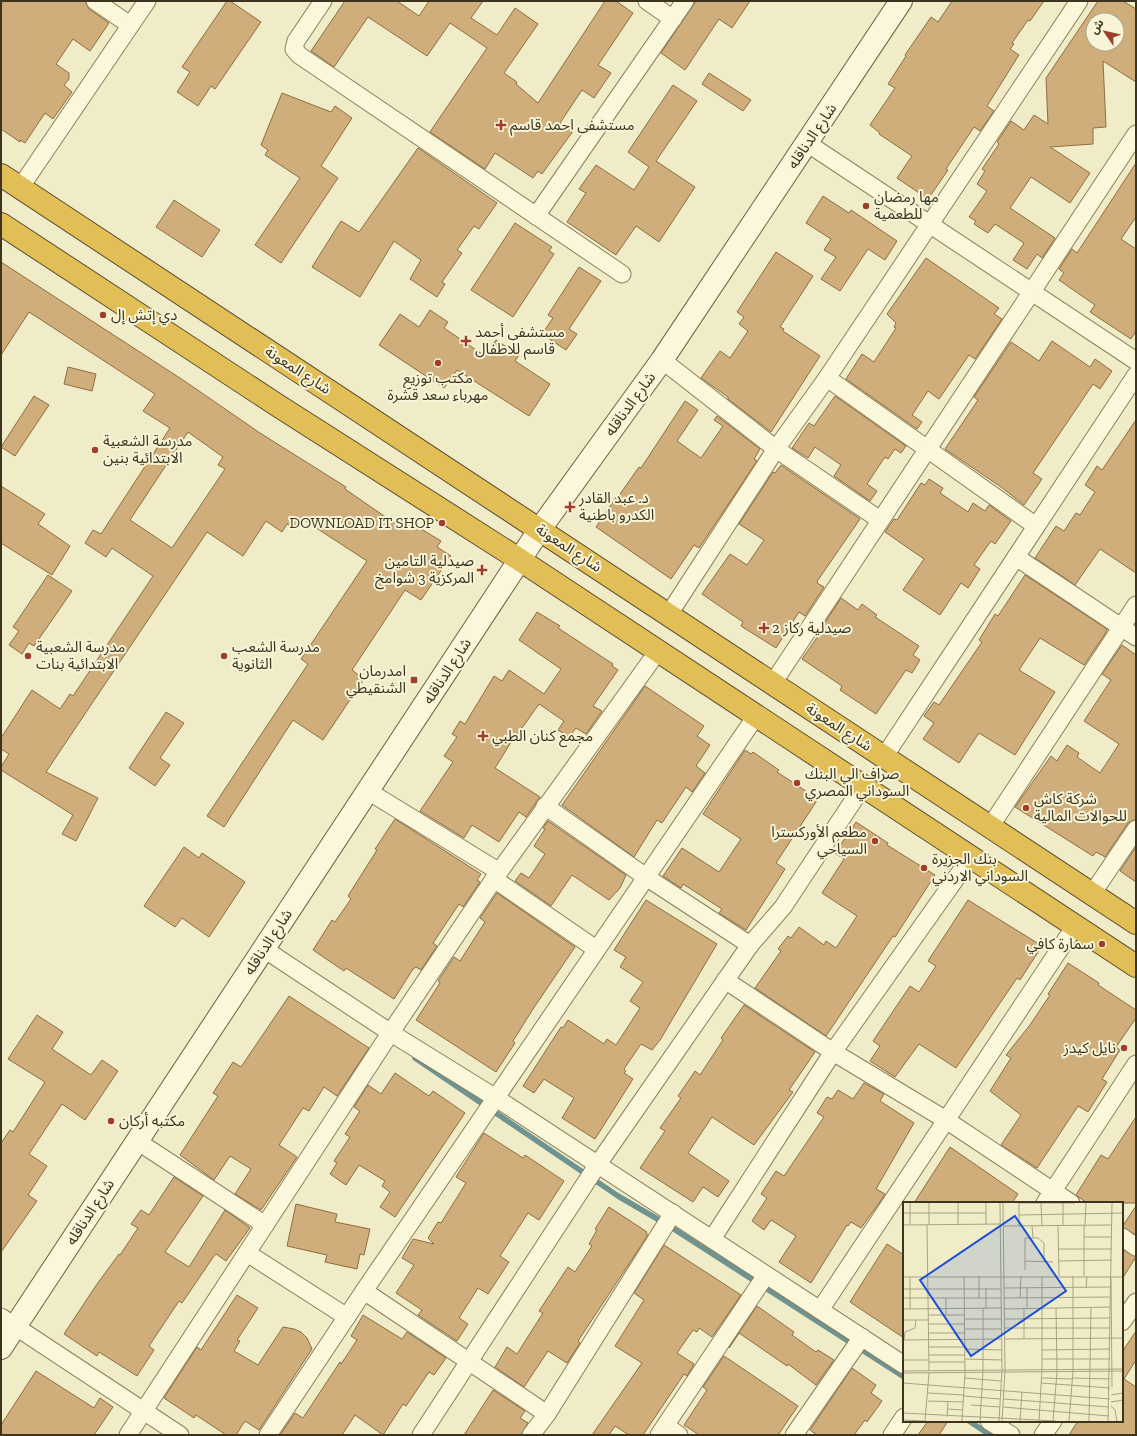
<svg xmlns="http://www.w3.org/2000/svg" width="1137" height="1436" viewBox="0 0 1137 1436" font-family="'Zilla Slab','Noto Sans Arabic',serif">
<rect width="100%" height="100%" fill="#f0ecc7"/>
<g fill="none" stroke-linecap="round" stroke-linejoin="round">
<g stroke="#6e9391" stroke-width="5.5">
<path d="M415 1058 618 1196 666 1224 904 1377"/>
<path d="M969 1421 990 1435"/>
</g>
</g>
<g fill="#d0ae7c" stroke="#8d6d40" fill-rule="evenodd">
<path d="M1 1H85L89 9 109 23 90 51 73 39 56 64 69 73V79L64 85 72 92 53 119 45 113 25 143 20 140V142L1 129Z"/>
<path d="M227 1H230L261 22 215 89 211 86 198 106 177 92 190 72 182 67Z"/>
<path d="M345 1H397L419 16 429 1H483L471 18 497 35 515 8 538 24 504 73 517 82 516 84 538 103 605 1H616L633 13 598 65 611 73 594 98 582 90 560 123 573 131 542 174 538 171 533 178 495 153 485 169 430 132 487 48 450 23 427 56 368 17 334 67 311 51Z"/>
<path d="M696 1H750L732 28 719 19 685 70 661 53Z"/>
<path d="M952 1H1044L1030 21 1028 20 1012 43 1014 44 1010 49 1019 55 987 106 994 111 980 131 974 127 946 169 948 170 928 199 897 178 912 156 879 134 880 133 870 125 895 88 888 84 906 56 905 55 931 17 938 22Z"/>
<path d="M1098 1H1123L1136 9V82L1103 61 1106 127 1093 128V144L1050 147 1090 173 1070 203 1031 177 1010 208 1055 238 1042 258 1037 254 1027 269 1013 260 1024 243 995 224 988 233 974 224 976 221 969 217 987 191 977 184 985 171 982 169 999 144 997 142 1011 121 1024 130 1034 115 1048 124 1046 78ZM1093 20H1117V44H1093Z"/>
<path d="M709 73 751 100 743 111 702 84Z"/>
<path d="M673 85 697 101 656 161 695 187 659 242 636 226 616 255 567 222 586 193 579 189 596 165 634 190 649 167 628 152Z"/>
<path d="M282 93 331 112 335 106 352 118 321 166 338 178 281 263 255 245 300 178 265 155 268 150 261 145Z"/>
<path d="M418 148 497 203 479 229 474 226 457 250 462 253 442 282 445 284 437 297 410 279 421 260 394 241 360 297 312 267 341 221 359 232Z"/>
<path d="M1136 163V217L1121 239 1136 249V331L1131 339 1090 312 1095 305 1059 280 1064 273 1059 269 1072 249 1077 253Z"/>
<path d="M823 196 849 213 851 210 897 241 885 260 868 249 840 291 821 279 836 257 824 250 831 239 806 223Z"/>
<path d="M174 200 220 230 202 257 156 227Z"/>
<path d="M515 223 552 247 549 251 554 254 513 317 471 290Z"/>
<path d="M776 252 813 276 780 327 784 329 783 331 820 356 771 432 728 399V397L701 378 720 351 730 358 748 331 739 324 744 317 737 312Z"/>
<path d="M926 258 999 308 994 314 1002 319 975 359 969 355 939 399 928 391 912 415 922 422 917 429 846 379 862 354 874 362 896 328 894 327 896 323 887 314Z"/>
<path d="M1 262 183 380 260 433 346 487 345 489 403 529 408 521 441 541 437 547 451 556 421 600 405 590 352 670 364 679 323 740 293 720 224 827 207 816 308 664 301 659 367 561 304 520 299 527 292 523 291 526 287 524 282 532 266 521 243 556 207 532 46 772 98 798 76 841 62 834 73 815 1 770V767L9 754 1 749V738L32 690 60 709 70 694 73 696 153 576 112 548 106 557 85 543 93 530 101 534 170 428 143 411 155 394 29 312 1 355ZM188 432 223 457 218 465 225 469 172 548 130 520Z"/>
<path d="M579 267 601 281 569 329 577 334 566 350 542 334 553 318 548 315Z"/>
<path d="M430 310 448 322 444 328 485 356 496 340 519 355 515 361 550 384 529 416 457 370 444 388 379 345 400 314 419 327Z"/>
<path d="M1052 341 1090 367 1095 359 1112 371 1100 389 1093 384 1033 473 1042 479 1024 505 1001 487 945 449 978 400 974 397 1011 342 1039 361Z"/>
<path d="M68 367 96 374 92 391 64 384Z"/>
<path d="M34 396 49 405 15 456 1 447Z"/>
<path d="M835 396 906 446 901 453 895 449 888 459 885 457 867 484 877 491 870 501 834 476 841 465 815 447 808 458 792 448 809 423 814 426Z"/>
<path d="M685 401 698 410 677 441 701 458 723 426 714 420 717 416 760 449 754 459 757 461 699 548 694 545 671 579 596 527 617 496 618 497 639 467 641 468Z"/>
<path d="M1136 420V573L1100 549 1075 585 1035 558 1056 526 1064 531 1076 513 1080 515 1095 492 1085 485 1097 466 1102 470Z"/>
<path d="M781 465 860 519 818 580 817 583 824 587 805 616 799 612 776 648 741 626 743 622 702 594 730 554 747 565 764 540 739 524 773 472 775 473Z"/>
<path d="M929 479 943 488 940 493 968 512 973 503 985 511 989 505 1011 521 995 544 991 541 974 565 980 569 968 588 961 583 940 615 903 590 924 559 885 532 894 519 897 520 921 483 925 485Z"/>
<path d="M1 486 45 514 38 524 70 546 52 575 1 543Z"/>
<path d="M48 575 72 591 34 646 29 643 22 654 9 645 19 631 13 627Z"/>
<path d="M1025 575 1107 629 1105 634 1084 665 1040 638 1019 670 1055 692 1015 755 979 733 959 763 923 739 934 723 924 716 934 702 939 705 982 642 979 640 995 614 998 616Z"/>
<path d="M841 598 858 610 862 604 877 615 875 617 919 646 913 655 920 660 912 673 906 670 876 714 840 690 842 686 802 659 823 629 822 627Z"/>
<path d="M537 612 560 626 558 628 613 664 612 666 618 670 593 706 602 711 586 734 576 728 569 737 558 730 564 721 539 704 517 735 516 734 495 768 540 797 526 817 519 812 499 842 472 825 464 838 420 811 453 762 444 756 457 737 452 734 460 721 465 724 494 676 502 681 509 670 544 694 561 669 519 640Z"/>
<path d="M1122 645 1136 655V819L1128 823 1105 857 1096 852 1093 856 1015 807 1051 756 1057 761 1067 745 1079 753 1077 757 1100 773 1119 744 1084 721 1111 680 1102 674Z"/>
<path d="M645 686 704 726 697 736 710 745 696 766 705 773 692 792 686 787 662 823 657 820 634 857 562 805Z"/>
<path d="M166 712 184 723 160 758 170 765 155 786 129 768Z"/>
<path d="M745 750 751 754 753 752 779 770 777 772 818 799 776 863 785 869 746 930 719 913 722 909 683 884 681 888 663 876 682 848 719 872 741 839 703 814Z"/>
<path d="M395 819 481 874 477 880 480 882 463 907 459 904 433 943 437 946 421 970 416 967 413 969 394 999 346 968 344 971 313 950 332 920 335 922 351 899 348 896 377 850 375 849Z"/>
<path d="M548 821 626 875 620 888 609 900 572 875 551 906 515 881 521 873 529 878 545 854 534 846 545 829 543 828Z"/>
<path d="M856 822 888 843 887 845 935 875 895 937 893 936 826 1036 755 988 781 951 778 949 788 936 791 938 799 927 824 945 826 941 836 948 857 916 822 893 844 859 835 853Z"/>
<path d="M184 847 199 858 202 853 245 882 209 937 182 918 175 927 144 906Z"/>
<path d="M1136 847V882L1120 871Z"/>
<path d="M497 893 575 947 533 1009 513 1041 515 1043 496 1072 416 1020 440 983 438 981 454 957 460 961 485 922 480 918Z"/>
<path d="M646 900 717 944 660 1040 652 1050 641 1044 624 1069 626 1071 624 1073 633 1079 595 1139 562 1118 574 1098 544 1079 534 1093 523 1086 561 1027 563 1028 568 1020 604 1044 607 1039 616 1045 640 1008 630 1001 643 982 620 967 626 957 614 950Z"/>
<path d="M968 900 1042 946 1020 980 1017 978 956 1068 919 1044 895 1077 870 1061 880 1046 873 1041 910 986 919 992 936 966 928 961Z"/>
<path d="M1068 963 1099 983 1098 985 1136 1010V1018L1116 1047 1120 1050 1102 1079 1107 1082 1088 1112 1078 1106 1037 1168 1001 1145 1021 1115 990 1091 1011 1058 1006 1055 1030 1025 1050 995 1048 994Z"/>
<path d="M289 996 369 1048 337 1096 324 1087 309 1111 303 1108 279 1145 297 1157 261 1210 235 1194 251 1169 230 1156 214 1180 180 1155 218 1096 213 1093 233 1062 241 1067Z"/>
<path d="M744 1005 815 1052 789 1090 793 1092 754 1145 712 1117 688 1153 729 1181 718 1197 703 1187 693 1202 640 1168 665 1131 660 1128 681 1098 678 1096 695 1071 700 1075 723 1040 721 1038Z"/>
<path d="M37 1015 63 1032 52 1049 91 1075 102 1060 118 1071 85 1120 62 1104 29 1154 47 1166 28 1195 37 1201 1 1252V1143L10 1130 13 1132 45 1082 8 1059Z"/>
<path d="M395 1073 429 1096 433 1091 465 1113 395 1217 380 1207 390 1192 382 1186 385 1181 359 1165 346 1185 330 1174 337 1163 334 1161 350 1137 345 1134 360 1111 354 1107 368 1085 381 1094Z"/>
<path d="M864 1083 884 1094 880 1101 914 1123 876 1189 885 1194 879 1203 861 1228 851 1222 848 1226 847 1225 811 1283 779 1262 796 1236 771 1220 764 1230 752 1221 767 1198 761 1194 776 1171 784 1176 822 1120 824 1117 817 1113 827 1097 832 1099 838 1090 853 1099Z"/>
<path d="M1136 1117V1203H1087L1076 1195 1101 1155 1108 1159Z"/>
<path d="M484 1133 523 1158 525 1155 564 1181 539 1220 528 1213 500 1256 509 1262 488 1294 478 1288 459 1318 468 1324 457 1341 418 1315 422 1310 396 1293 414 1265 402 1258 413 1239 434 1244 428 1238 438 1222 441 1223 466 1183 456 1177Z"/>
<path d="M950 1147 1018 1194 1012 1203H914Z"/>
<path d="M174 1177 203 1196 165 1252 189 1267 225 1210 250 1228 226 1261 216 1254 214 1256 182 1303 179 1301 149 1346 154 1350 137 1376 99 1352 97 1356 64 1334 95 1287 119 1254 120 1255 138 1228 131 1224 141 1210 149 1215Z"/>
<path d="M296 1204 337 1214 335 1222 370 1229 364 1255 360 1254 357 1269 325 1262 327 1255 287 1246Z"/>
<path d="M1136 1206V1235L1122 1227Z"/>
<path d="M609 1207 647 1232 646 1234 648 1235 578 1341 580 1343 567 1363 548 1351 524 1387 495 1367 507 1347 517 1354 543 1313 539 1311 568 1267 575 1272 592 1246 589 1244 597 1230 595 1229Z"/>
<path d="M887 1244 904 1255V1338L850 1302Z"/>
<path d="M664 1245 741 1295 712 1337 699 1328 697 1332 693 1330 677 1353 694 1364 687 1376 684 1374 643 1435H629L615 1426 609 1435H592L642 1363 615 1346 644 1300 634 1293Z"/>
<path d="M1122 1249 1136 1257 1122 1279Z"/>
<path d="M237 1295 258 1308 237 1340 240 1341 234 1351 258 1365 283 1327 294 1329 301 1332 307 1338 312 1349 259 1430 245 1421 236 1435H226L196 1415 194 1418 164 1398 197 1347 201 1350Z"/>
<path d="M757 1306 794 1332 792 1335 816 1352 818 1350 834 1360 816 1385 788 1364 787 1366 739 1333 729 1348Z"/>
<path d="M363 1315 402 1339 407 1332 446 1358 434 1375 429 1372 406 1406 403 1404 383 1435 355 1415 342 1435H280L295 1413 303 1418 340 1362 341 1364 357 1340 351 1336Z"/>
<path d="M1136 1331V1360L1124 1379 1136 1387V1435H1069L1078 1421H1122V1352Z"/>
<path d="M724 1356 798 1406 778 1435H699L684 1425 707 1390 703 1387Z"/>
<path d="M852 1368 876 1385 871 1393 882 1401 867 1422 865 1420 854 1435H817L810 1430Z"/>
<path d="M36 1371 94 1408 100 1398 113 1407 94 1435H1V1425Z"/>
<path d="M493 1390 525 1411 520 1418 528 1423 521 1435H464Z"/>
<path d="M928 1421H948L939 1435H918Z"/>
</g>
<g fill="none" stroke-linecap="round" stroke-linejoin="round">
<g stroke="#8d7f5b" stroke-width="19">
<g id="street">
<path d="M95 1 130 25"/>
<path d="M323 1 296 41 294 49 299 55 622 274"/>
<path d="M647 1 673 19"/>
<path d="M807 143 1136 361"/>
<path d="M20 188 147 1"/>
<path d="M536 216 685 1"/>
<path d="M662 360 776 449 880 520"/>
<path d="M827 378 1036 526"/>
<path d="M1016 557 1136 637"/>
<path d="M669 614 776 449 827 378 1079 1"/>
<path d="M773 683 1136 134"/>
<path d="M884 757 1136 375"/>
<path d="M368 791 498 871 494 879 596 949"/>
<path d="M545 806 646 877 750 945"/>
<path d="M990 827 1136 605"/>
<path d="M1092 894 1136 829"/>
<path d="M264 949 391 1033 496 1098 904 1365"/>
<path d="M725 980 833 1052 946 1120 1071 1203"/>
<path d="M137 1141 265 1225"/>
<path d="M1045 1203 1136 1064"/>
<path d="M1122 1237 1136 1247"/>
<path d="M712 1239 833 1052 971 857"/>
<path d="M247 1253 347 1317"/>
<path d="M364 1291 547 1414"/>
<path d="M820 1310 1075 926"/>
<path d="M1 1317 180 1435"/>
<path d="M1122 1322 1136 1302"/>
<path d="M989 1421 1011 1435"/>
<path d="M666 1426 679 1435"/>
<path d="M128 1435 387 1038 494 879 658 651"/>
<path d="M268 1435 364 1291 756 716"/>
<path d="M421 1435 598 1164 750 945 783 907 863 786"/>
<path d="M531 1435 547 1414 673 1213"/>
<path d="M659 1435 766 1275"/>
<path d="M794 1435 862 1337"/>
<path d="M892 1435 904 1417"/>
<path d="M1043 1435 1053 1421"/>
</g>
</g>
<g stroke="#6f603e" stroke-width="24">
<path id="secondary" d="M1 1348 540 529 662 360 901 1"/>
</g>
<g stroke="#5b4c2f" stroke-width="24">
<g id="highway">
<path d="M1 175 1136 923"/>
<path d="M1 224 277 405 520 560 1136 966"/>
</g>
</g>
<use href="#street" stroke="#faf7db" stroke-width="17"/>
<use href="#secondary" stroke="#faf7db" stroke-width="22"/>
<use href="#highway" stroke="#e1be56" stroke-width="22"/>
</g>
<g fill="#9f3e29" stroke="#f7f4d7" stroke-width="1.5">
<path d="M499 119h4v4h4v4h-4v4h-4v-4h-4v-4h4z"/>
<circle cx="866" cy="206" r="4"/>
<circle cx="103" cy="315" r="4"/>
<path d="M464 335h4v4h4v4h-4v4h-4v-4h-4v-4h4z"/>
<circle cx="438" cy="363" r="4"/>
<circle cx="95" cy="450" r="4"/>
<path d="M568 501h4v4h4v4h-4v4h-4v-4h-4v-4h4z"/>
<circle cx="442" cy="523" r="4"/>
<path d="M480 564h4v4h4v4h-4v4h-4v-4h-4v-4h4z"/>
<path d="M762 622h4v4h4v4h-4v4h-4v-4h-4v-4h4z"/>
<circle cx="28" cy="656" r="4"/>
<circle cx="224" cy="656" r="4"/>
<rect x="410" y="676" width="8" height="8" rx="2"/>
<path d="M481 730h4v4h4v4h-4v4h-4v-4h-4v-4h4z"/>
<circle cx="797" cy="783" r="4"/>
<circle cx="1026" cy="808" r="4"/>
<circle cx="875" cy="841" r="4"/>
<circle cx="924" cy="868" r="4"/>
<circle cx="1102" cy="944" r="4"/>
<circle cx="1124" cy="1048" r="4"/>
<circle cx="111" cy="1121" r="4"/>
</g>
<g text-anchor="middle" dominant-baseline="central" stroke-width="4" stroke-linejoin="round" paint-order="stroke">
<g font-size="15" fill="#3d331f" stroke="#f7f4d7" text-anchor="start">
<text x="510" y="125">مستشفى احمد قاسم</text>
<text x="874" y="197">مها رمضان<tspan x="874" dy="17">للطعمية</tspan></text>
<text x="111" y="315">دي إتش إل</text>
<text x="475" y="332">مستشفى أحمد<tspan x="475" dy="17">قاسم للاطفال</tspan></text>
<text x="438" y="378" text-anchor="middle">مكتب توزيع<tspan x="438" dy="17">مهرباء سعد قشرة</tspan></text>
<text x="103" y="441">مدرسة الشعبية<tspan x="103" dy="17">الابتدائية بنين</tspan></text>
<text x="579" y="498">د. عبد القادر<tspan x="579" dy="17">الكدرو باطنية</tspan></text>
<text x="434" y="523" text-anchor="end">DOWNLOAD IT SHOP</text>
<text x="474" y="561" text-anchor="end">صيدلية التامين<tspan x="474" dy="17">المركزية 3 شوامخ</tspan></text>
<text x="772" y="628">صيدلية ركاز 2</text>
<text x="36" y="647">مدرسة الشعبية<tspan x="36" dy="17">الابتدائية بنات</tspan></text>
<text x="232" y="647">مدرسة الشعب<tspan x="232" dy="17">الثانوية</tspan></text>
<text x="406" y="671" text-anchor="end">امدرمان<tspan x="406" dy="17">الشنقيطي</tspan></text>
<text x="492" y="736">مجمع كنان الطبي</text>
<text x="805" y="774">صراف الي البنك<tspan x="805" dy="17">السوداني المصري</tspan></text>
<text x="1034" y="799">شركة كاش<tspan x="1034" dy="17">للحوالات المالية</tspan></text>
<text x="867" y="832" text-anchor="end">مطعم الأوركسترا<tspan x="867" dy="17">السياحي</tspan></text>
<text x="932" y="859">بنك الجزيرة<tspan x="932" dy="17">السوداني الاردني</tspan></text>
<text x="1094" y="944" text-anchor="end">سمارة كافي</text>
<text x="1116" y="1048" text-anchor="end">نايل كيدز</text>
<text x="119" y="1121">مكتبه أركان</text>
</g>
<g font-size="15" fill="#3d331f" stroke="#f7f4d7">
<text transform="translate(812 136) rotate(-56)">شارع الدناقله</text>
<text transform="translate(298 370) rotate(33)">شارع المعونة</text>
<text transform="translate(630 404) rotate(-54)">شارع الدناقله</text>
<text transform="translate(569 548) rotate(33)">شارع المعونة</text>
<text transform="translate(447 671) rotate(-57)">شارع الدناقله</text>
<text transform="translate(839 727) rotate(33)">شارع المعونة</text>
<text transform="translate(268 942) rotate(-57)">شارع الدناقله</text>
<text transform="translate(90 1212) rotate(-57)">شارع الدناقله</text>
</g>
</g>
<g transform="translate(903 1202)">
<rect width="220" height="220" fill="#f0ecc7"/>
<path fill="none" stroke="#a8a284" stroke-width="1" d="M7 1V23M26 1V23M55 1V22M83 1V22M116 1H172M138 1 139 24M0 11H83M116 13 220 11M0 23 97 22M24 23 26 169M160 23V1M181 23V74M182 23 183 1M101 24 209 23M116 24V1M129 24 130 36M155 24 156 74M181 35H209M155 47H209M122 59 150 60M156 59 209 58M122 68V36H135L141 41V60M0 75H220M208 76 209 185M101 86 207 85M183 86 184 74M0 87H98M0 96H98M43 96V113M76 96V74M101 96 207 95M117 96 118 74M83 106V86M121 106V137M124 106V86M0 107 99 106M7 107V75M101 107 207 105M25 113H62M62 117H99M102 117 207 116M0 118H25M25 122H62M102 126H207M62 127H99M25 131H62M102 137 220 136M0 138 98 137M1 138 2 130 12 126 13 118M25 145H62M62 147 99 148M139 148 207 147M26 153H62M62 157 99 158M139 157H207M0 158H25M26 160H62M0 169 220 167M0 171 220 169M62 176 98 179M139 176 170 177M170 176 207 177M0 181 207 197M138 181 207 186M25 191 61 193M208 193 220 191M61 194 97 197M101 197 206 205M25 199 60 200M208 200 220 198M68 203 97 205M208 204 212 208 214 219M100 205 206 214M44 207 59 208M0 211 153 219M44 215 45 200M0 218 23 219M22 219 26 171M59 219 62 171 61 74M77 219 80 169V106M96 219 99 168 97 1M99 219 102 168 100 1M117 219 119 190M136 219 139 167V74M150 219 154 170 153 106M166 219 170 169V74M186 219 188 106M205 219 209 1"/>
<path fill="#1d4ed8" fill-opacity="0.15" stroke="#1d4ed8" stroke-width="2" d="M112 14 163 89 68 154 17 78Z"/>
<rect width="220" height="220" fill="none" stroke="#3d331f" stroke-width="2"/>
</g>
<rect width="1137" height="1436" fill="none" stroke="#3d331f" stroke-width="4"/>
<g transform="translate(1105 32) rotate(304)"><circle r="19" fill="#f7f4d7" stroke="#ada78d"/>
<path d="M0-3L7 15L0 10L-7 15Z" fill="#9f3e29"/>
<text y="-6" font-size="11" font-weight="bold" text-anchor="middle" fill="#3d331f">ش</text>
</g>
</svg>
